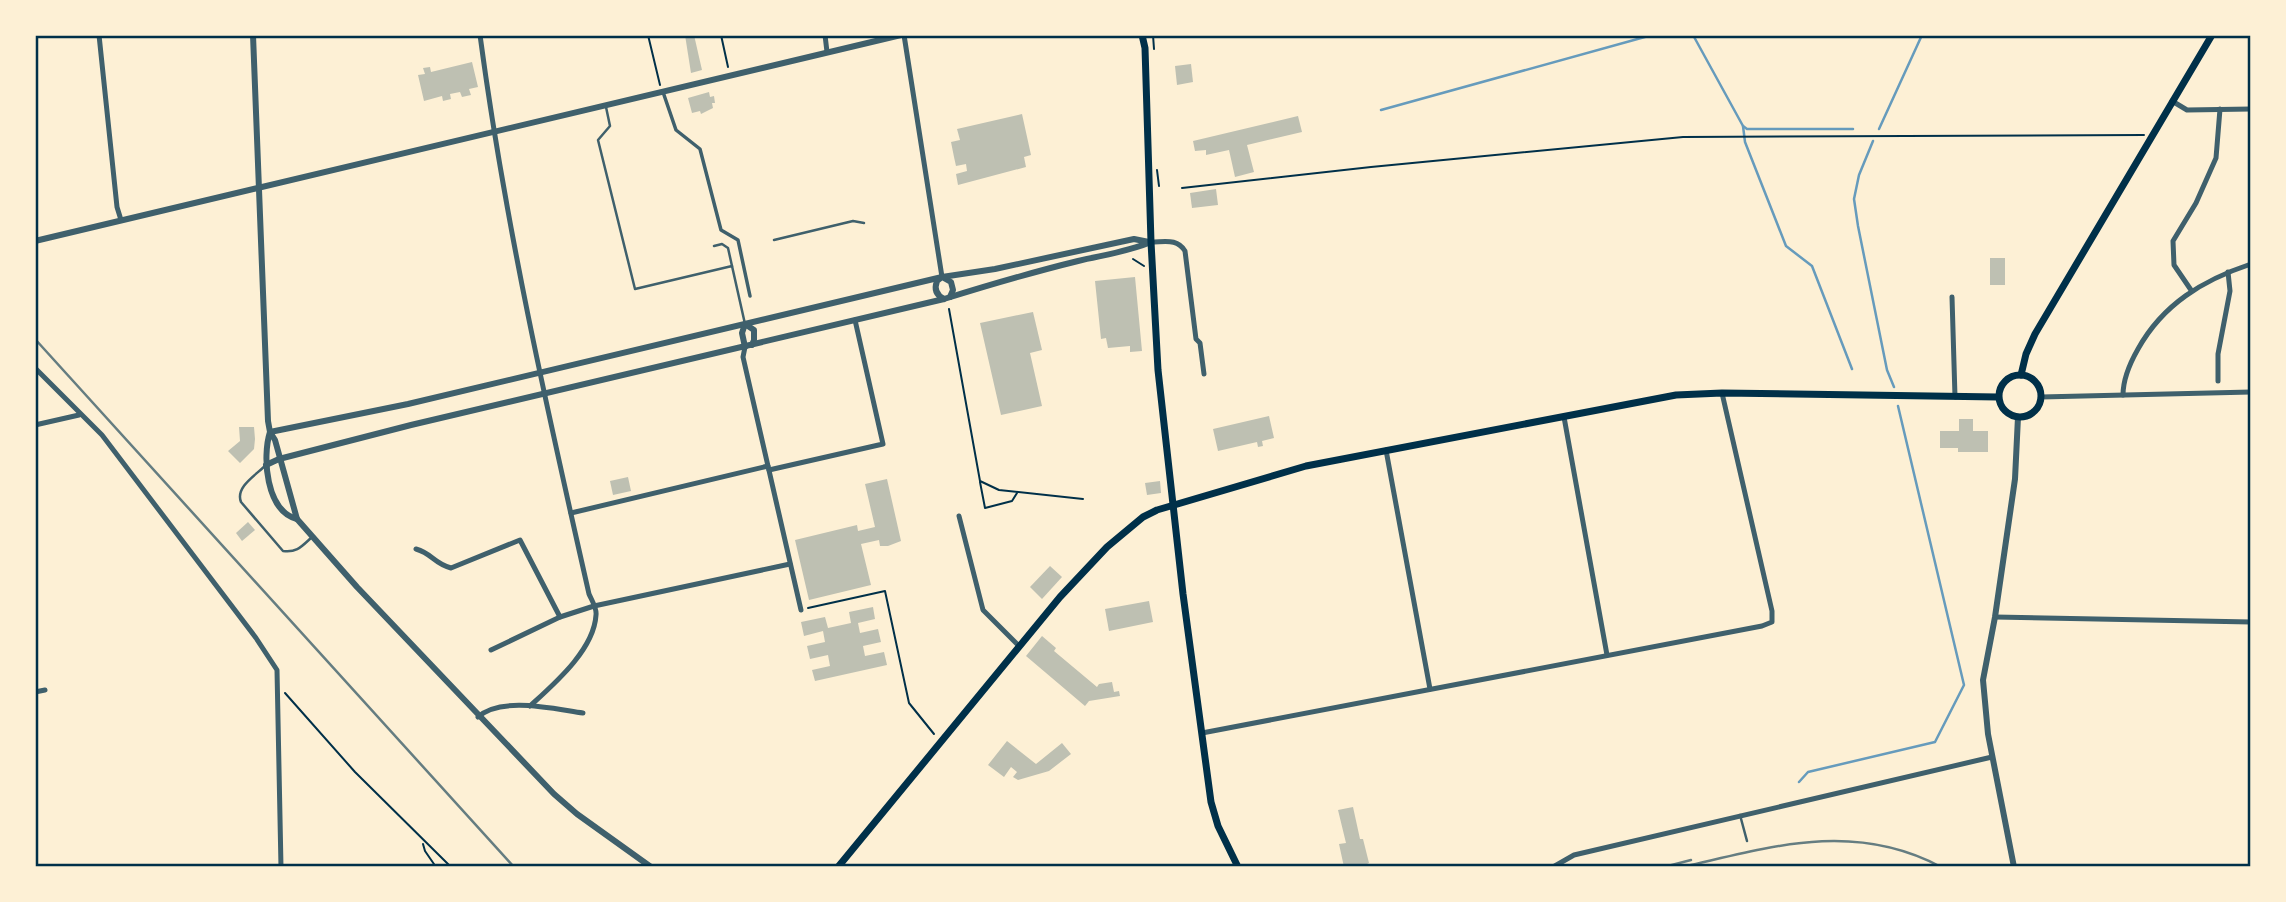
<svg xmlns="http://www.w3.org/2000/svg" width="2286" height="902" viewBox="0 0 2286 902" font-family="Barlow,sans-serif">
<rect width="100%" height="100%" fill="#fdf0d5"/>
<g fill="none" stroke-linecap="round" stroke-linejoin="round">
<g stroke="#669bbc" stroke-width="2.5">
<path d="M1693 35 1743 126 1747 129H1853"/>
<path d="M1381 110 1652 35"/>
<path d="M1743 126 1745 142 1786 246 1812 266 1852 369"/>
<path d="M1879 129 1922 35"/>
<path d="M1873 141 1859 175 1854 199 1858 226 1887 370 1894 387"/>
<path d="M1799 782 1808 772 1935 742 1964 685 1898 406"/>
</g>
</g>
<g fill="#bec0b2">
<path d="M685 35H694L702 70 691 73Z"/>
<path d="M472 62 478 87 469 89 471 95 462 97 460 92 450 94 451 99 443 101 442 96 424 101 418 75 425 74 423 68 430 67 431 72Z"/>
<path d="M1191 64 1193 82 1177 85 1175 66Z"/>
<path d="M709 92 710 97 714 96 715 103H712L713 108 701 114 700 111 692 113 688 98Z"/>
<path d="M1022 114 1031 155 1024 157 1026 167 958 185 956 174 967 171 966 164 956 166 954 157 951 142 960 140 957 129Z"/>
<path d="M1298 116 1302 132 1247 145 1254 172 1235 177 1229 150 1206 155V150L1195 151 1193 141Z"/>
<path d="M1216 189 1218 205 1192 208 1190 193Z"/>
<rect x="1990" y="258" width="15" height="27"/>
<path d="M1135 277 1142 351 1130 352V346L1108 348 1106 338 1101 339 1095 281Z"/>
<path d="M1033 312 1042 350 1030 353 1042 406 1001 415 980 323Z"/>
<path d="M1269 416 1274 438 1262 441 1263 446 1258 447 1257 442 1218 451 1213 429Z"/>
<path d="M1959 419H1973V431H1988V452H1958V448H1940V431H1959Z"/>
<path d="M239 427H254L255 439 254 449 240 463 228 451 240 441Z"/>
<path d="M628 477 631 491 613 495 610 481Z"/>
<path d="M887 479 901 541 888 546H880L879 540 861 544 871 585 809 600 795 540 857 525 858 531 875 527 865 484Z"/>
<path d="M1160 481 1161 493 1147 495 1145 483Z"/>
<path d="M248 522 255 530 242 541 236 533Z"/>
<path d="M1050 566 1062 577 1042 599 1030 587Z"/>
<path d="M1149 601 1153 622 1109 631 1105 609Z"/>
<path d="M873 607 875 619 858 623 860 633 878 629 881 642 863 646 865 656 884 652 887 665 815 681 812 670 830 666 828 655 810 659 807 646 825 642 823 631 804 636 801 622 825 617 828 628 851 623 849 612Z"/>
<path d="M1042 636 1056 648 1054 651 1097 687 1099 684 1112 682 1114 692 1119 691 1120 696 1089 701 1085 706 1026 656Z"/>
<path d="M1007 741 1036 764 1062 743 1071 754 1049 771 1018 780 1013 777 1017 772 1011 767 1004 777 988 765Z"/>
<path d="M1353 807 1360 839H1363L1369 863 1367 864 1368 867H1344L1339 844 1346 843 1338 810Z"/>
</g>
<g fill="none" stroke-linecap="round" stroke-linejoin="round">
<g stroke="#003049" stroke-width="2">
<path d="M648 35 660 85"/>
<path d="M721 35 728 67"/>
<path d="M1153 35 1154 49"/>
<path d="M1157 170 1159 186"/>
<path d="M1182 188 1371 167 1683 137 2144 135"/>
<path d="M1133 259 1144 266"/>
<path d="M949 309 980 481 999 490 1083 499"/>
<path d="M980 482 985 508 1012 501 1017 493"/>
<path d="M808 608 885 591 909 703 934 734"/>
<path d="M285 693 355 772 451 867"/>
<path d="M423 844 425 851 436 867"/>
</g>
<g stroke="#3f606c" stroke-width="2.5">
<path d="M606 107 610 126 598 140 635 289 732 266 745 324"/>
<path d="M774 240 853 221 864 223"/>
<path d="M714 246 722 244 728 248 732 266"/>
<path d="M266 465C256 475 235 487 241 502L283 551C297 553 302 546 312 537"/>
<path d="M1740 815 1747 841"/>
</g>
<path stroke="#3f606c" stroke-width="3.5" d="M663 92 676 130 700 149 721 230 738 240 750 296"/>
<g stroke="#3f606c" stroke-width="5">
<path d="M99 35 117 207 121 220"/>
<path d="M480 35C505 223 547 409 589 594 592 601 597 608 596 615 594 650 554 684 530 706"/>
<path d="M825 35 827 52"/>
<path d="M904 35 942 277"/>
<path d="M2172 101 2187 110 2251 109"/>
<path d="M1151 242C1165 242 1177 238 1185 251L1196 339 1200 343 1204 374"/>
<path d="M2191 290 2174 265 2173 241 2196 203 2216 158 2220 109"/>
<path d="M1952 297 1955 397"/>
<path d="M745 347 743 357 801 610"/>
<path d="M35 368 102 435 256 638 277 670 281 867"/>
<path d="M2218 381V354L2230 291 2228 272"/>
<path d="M2123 395C2123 379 2130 363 2138 349 2163 304 2203 280 2251 264"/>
<path d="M2041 397 2251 392"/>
<path d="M1564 417 1607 655"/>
<path d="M35 425 79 415"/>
<path d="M1386 450 1430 689"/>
<path d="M769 470 883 444 855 320"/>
<path d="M571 513 768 466"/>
<path d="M959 516 983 610 1019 646"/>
<path d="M416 549C433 554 433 563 451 568L520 540 560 617"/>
<path d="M1995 617 2251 622"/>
<path d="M491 650 560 617 594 606 790 564"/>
<path d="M35 692 45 690"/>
<path d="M478 717C501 696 554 709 583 713"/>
<path d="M1202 733 1762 626 1772 622V611L1722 393"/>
<path d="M1553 867 1574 855 1992 757"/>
</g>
<g stroke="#3f606c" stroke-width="6">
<path d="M253 35 268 421 270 432 275 440 297 519 357 587 554 794 577 814 651 867"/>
<path d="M35 241 901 35"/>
<path d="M944 299C936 295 934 289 937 281L942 277 951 282 953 290 950 297"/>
<path d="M745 347 742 333 745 324 754 330V340L752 345"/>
<path d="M270 432 408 404 942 277 995 269 1134 239 1149 242"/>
<path d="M270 432C262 457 266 511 297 519"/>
<path d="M266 465 279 459 411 425 944 299C989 285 1033 272 1078 261 1103 255 1127 252 1151 242"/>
<path d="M2014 867 1988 734 1983 680 1995 617 2015 479 2018 417"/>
</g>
<g stroke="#003049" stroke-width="7">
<path d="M1142 35 1145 48 1151 242 1158 370 1183 594 1211 802 1218 826 1238 867"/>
<circle cx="2020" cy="396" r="21"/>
<path d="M2021 375 2026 354 2035 334 2212 35"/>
<path d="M838 867 1060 597 1107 547 1143 517 1157 510 1306 466 1676 395 1722 393 1998 397"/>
</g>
<g stroke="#657d81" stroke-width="2.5">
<path d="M35 339 514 867"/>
<path d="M1664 867 1691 860"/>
<path d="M1683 867C1772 846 1855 821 1941 867"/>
</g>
</g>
<rect width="2286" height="902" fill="none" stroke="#fdf0d5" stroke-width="74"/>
<rect x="37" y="37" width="2212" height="828" fill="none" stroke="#003049" stroke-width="2.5"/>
</svg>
